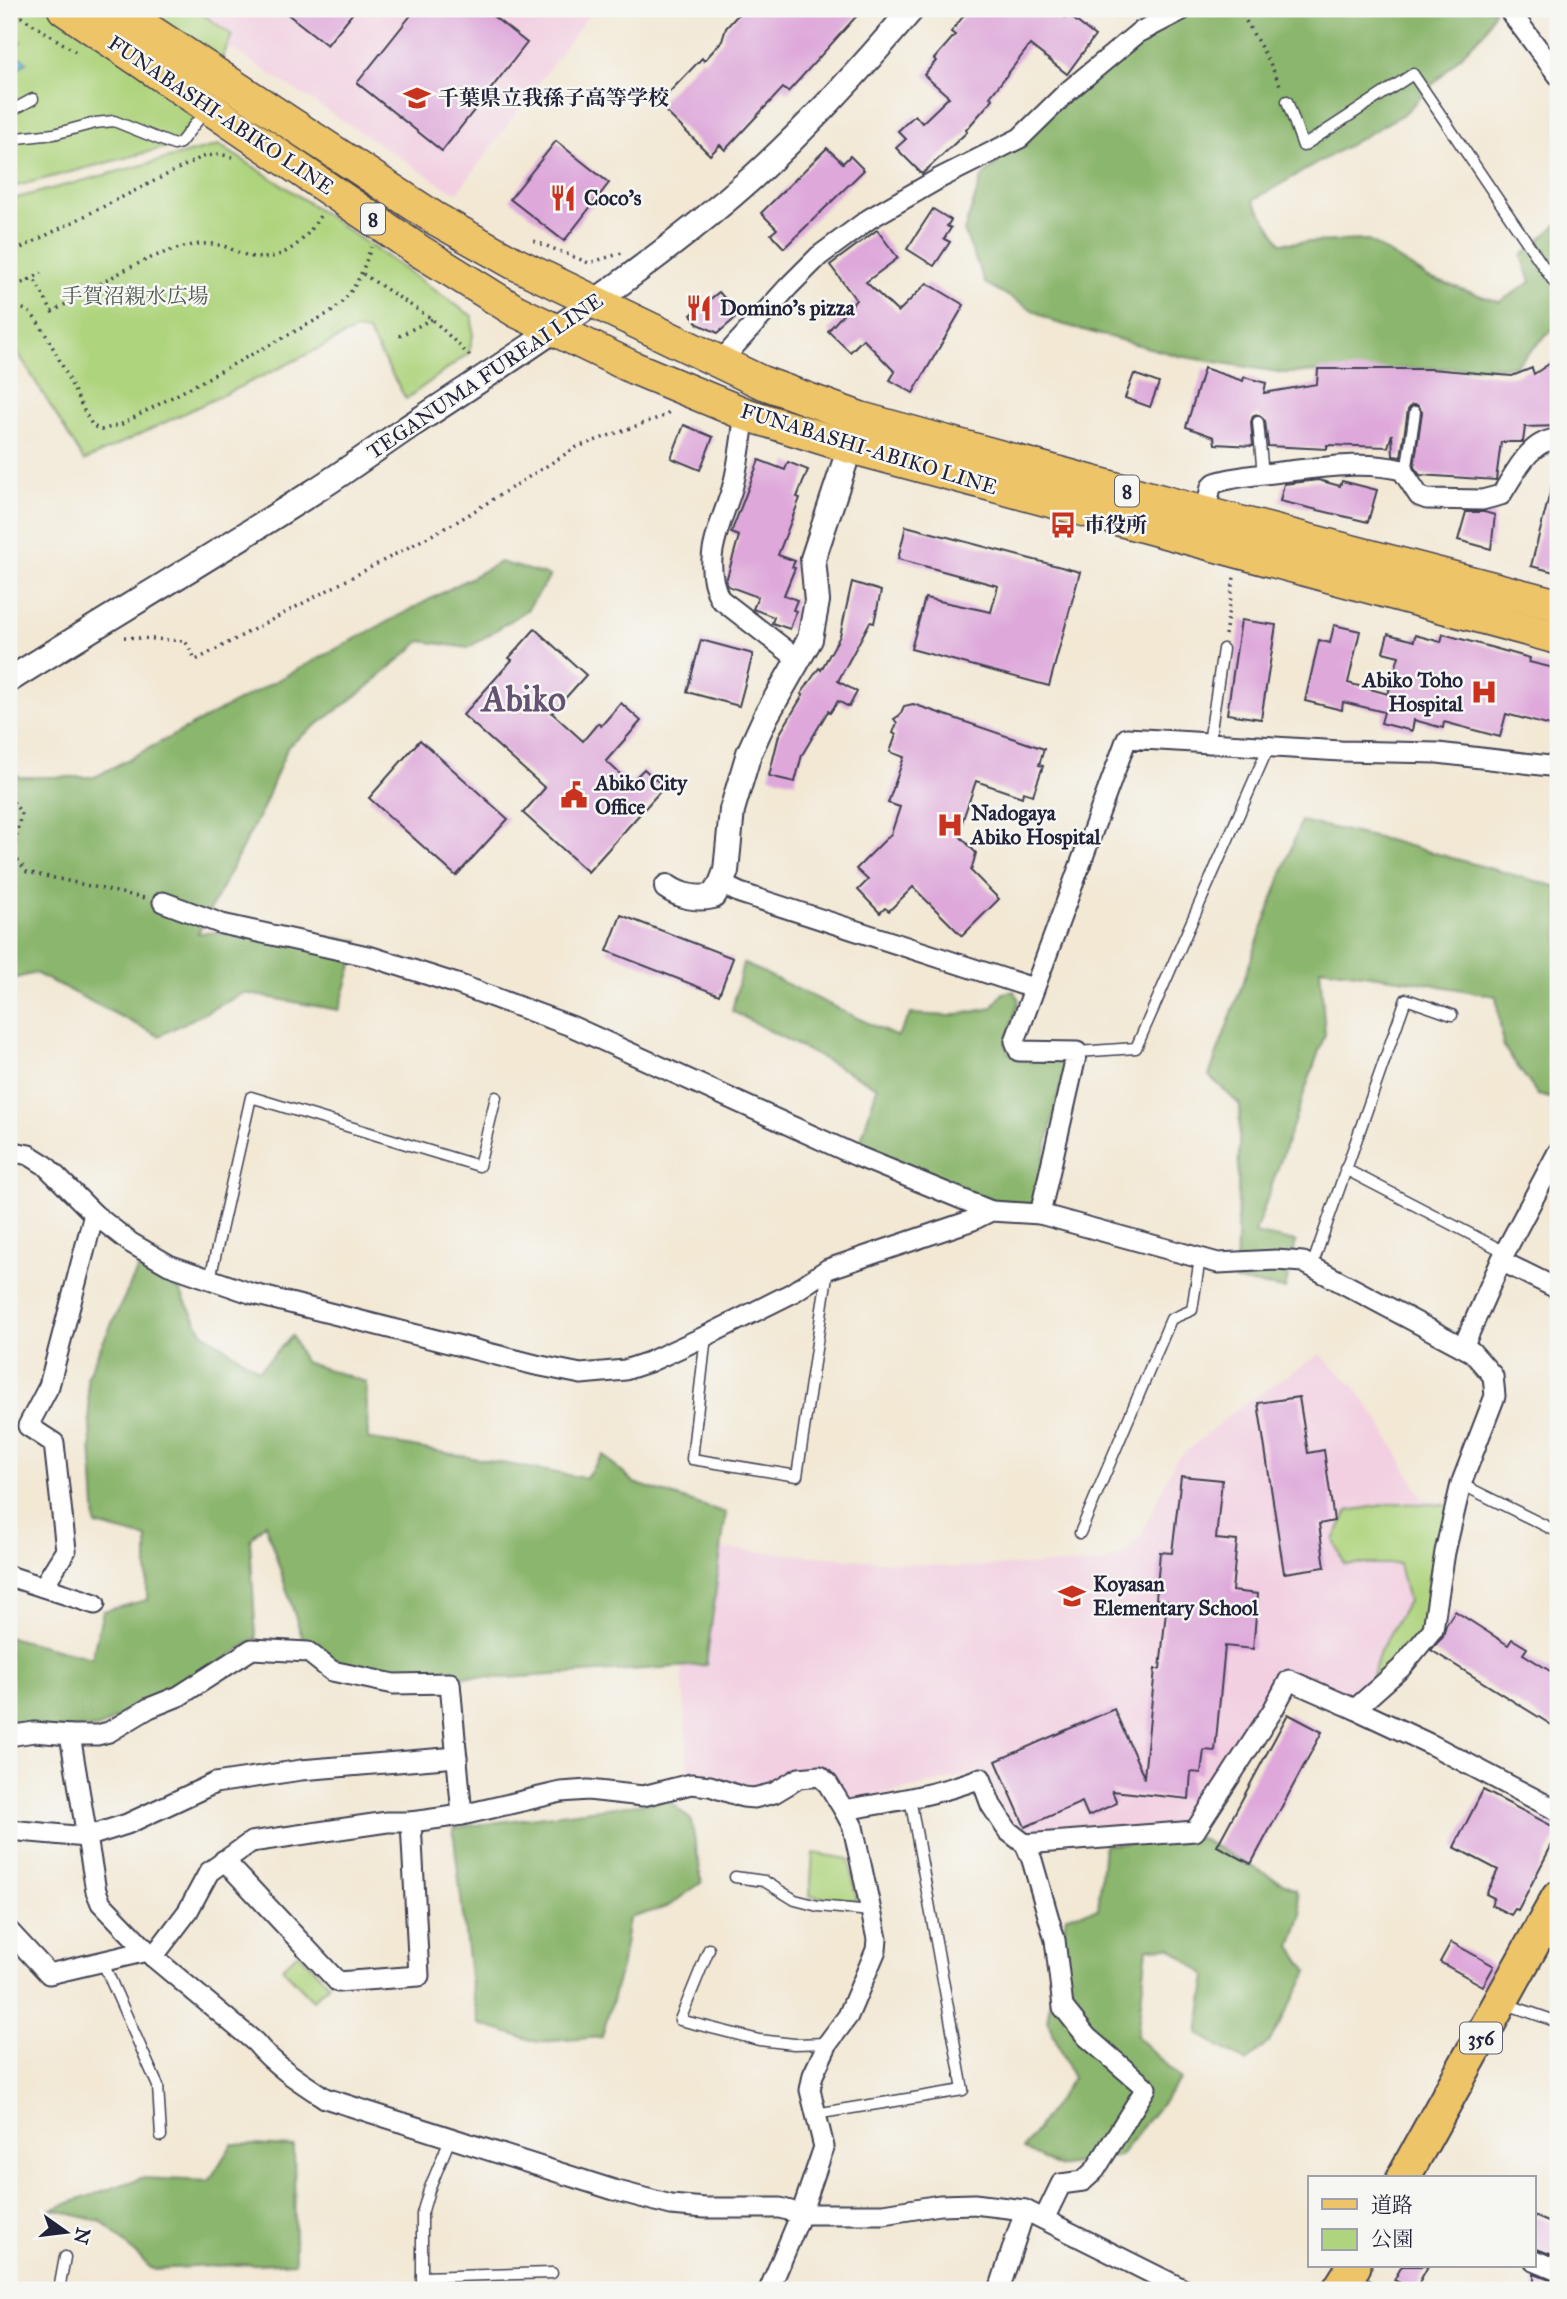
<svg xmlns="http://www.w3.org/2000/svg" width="1567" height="2299" viewBox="0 0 1567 2299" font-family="'IM FELL Great Primer','Noto Serif JP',serif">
<rect width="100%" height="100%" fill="#f6f6f2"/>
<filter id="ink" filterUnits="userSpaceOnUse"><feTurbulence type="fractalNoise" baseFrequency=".0143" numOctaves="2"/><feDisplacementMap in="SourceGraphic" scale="14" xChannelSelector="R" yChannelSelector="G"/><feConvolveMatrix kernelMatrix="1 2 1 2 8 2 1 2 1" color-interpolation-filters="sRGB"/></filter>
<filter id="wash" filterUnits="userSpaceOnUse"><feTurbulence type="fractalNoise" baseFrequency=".00686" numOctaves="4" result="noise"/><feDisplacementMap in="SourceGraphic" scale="28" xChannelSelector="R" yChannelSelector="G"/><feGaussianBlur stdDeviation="1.57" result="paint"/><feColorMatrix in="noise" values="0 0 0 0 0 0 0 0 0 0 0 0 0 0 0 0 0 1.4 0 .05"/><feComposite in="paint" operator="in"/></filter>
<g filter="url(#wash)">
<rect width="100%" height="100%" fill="#f2e8d4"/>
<g fill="#f2cfe1">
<path d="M170 9H593L458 192 444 186Z"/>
<path d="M1320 1354 1354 1386 1379 1421 1423 1499 1444 1503 1450 1510 1430 1625 1353 1701 1278 1668 1270 1692 1195 1817 1186 1823 1035 1838 1023 1834 1004 1816 986 1771 849 1802 827 1775 747 1790 689 1778 681 1654 713 1548 954 1567 1104 1563 1125 1553 1141 1536 1175 1461 1234 1411Z"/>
</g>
<g fill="#afd47e" stroke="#687b5c" stroke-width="2">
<path d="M9 9H195L232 35 187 142 9 188V52L21 41 9 33Z"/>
<path d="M219 145 281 184 472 316 473 335 469 353 406 399 368 332 355 330 286 365 84 461 9 338V200Z"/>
<path d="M1396 1503 1446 1505 1448 1509 1429 1623 1394 1667 1369 1688 1380 1651 1408 1601 1399 1564H1344L1334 1540 1348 1511Z"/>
<path d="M813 1853 849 1859 857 1901 810 1896Z"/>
<path d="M298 1953 329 1984 313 2000 282 1968Z"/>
</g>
<g fill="#8bb66d" stroke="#566c54" stroke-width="2">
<path d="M1165 9H1495L1485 31 1405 113 1253 200 1281 243 1367 240 1429 278 1499 302 1531 282 1522 256 1558 223 1557 325 1515 366 1284 373 1179 356 1054 322 985 283 964 231 982 177Z"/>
<path d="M500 562 550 576 527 610 468 648 421 641 363 691 288 746 263 808 198 933 281 931 359 941 339 1010 244 993 159 1036 35 973 9 980V767L19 777H95Z"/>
<path d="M1301 821 1387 840 1558 887V1100L1538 1095 1503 1046 1496 996 1413 981 1320 968 1325 1034 1255 1233 1296 1242 1285 1289 1236 1281 1240 1105 1209 1076Z"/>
<path d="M743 963 897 1037 911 1014 950 1016 992 1008 1003 993 1014 991 1019 1000 1005 1045 1009 1053 1023 1058 1067 1057 1033 1205 992 1203 858 1150 877 1087 732 1011Z"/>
<path d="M142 1260 169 1271 202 1332 259 1370 292 1336 304 1362 366 1382 368 1439 585 1478 603 1455 634 1483 726 1513 706 1665 505 1678 411 1674 340 1664 303 1640 265 1523 250 1540 256 1639 191 1680 98 1728 9 1729V1637L92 1658 103 1611 147 1600V1538L96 1525 87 1376Z"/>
<path d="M668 1800 691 1820 702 1882 667 1907 629 1918 622 1964 602 2037 538 2042 479 2024 471 1985 453 1828Z"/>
<path d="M1199 1838 1296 1890 1302 1914 1291 1947 1308 1972 1271 2040 1247 2062 1198 2034 1207 1976 1170 1947 1147 1948 1137 2037 1181 2079 1119 2156 1059 2167 1023 2149 1073 2078 1047 2020 1066 1916 1098 1909 1104 1845Z"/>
<path d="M232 2144 294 2147 295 2262 152 2269 102 2222 52 2209 141 2178 209 2181Z"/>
</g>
<path fill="#5abcd8" stroke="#3e6f8a" stroke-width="2" d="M9 50 27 62 9 76Z"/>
<g id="blocks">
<g fill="#dea8da">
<path d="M281 9H356L327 45Z"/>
<path d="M416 9H484L527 43 442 151 357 83Z"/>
<path d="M743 9H863L788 92 783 88 725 150 720 145 710 155 658 104 702 58 704 61 722 41 726 28Z"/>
<path d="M969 9H1055L1065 17 1067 14 1095 36 1067 74 1030 45 990 97 993 99 966 130 967 132 922 174 896 148 906 139 898 131 915 115 922 123 949 97 924 75 936 61 934 59 955 35 951 32Z"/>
<path d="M556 141 609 183 564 241 510 199Z"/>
<path d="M827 148 843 163 850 156 864 170 784 248 771 234 777 229 761 213Z"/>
<path d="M933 209 951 220 947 226 951 228 944 239 950 242 934 266 907 249Z"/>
<path d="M877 230 898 258 866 282 898 312 927 283 964 305 913 393 890 380 895 372 863 339 850 352 828 331 856 300 830 265Z"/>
<path d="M719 292 739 315 718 333 698 324 691 315Z"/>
<path d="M1558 358V426L1525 427 1523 442H1501L1496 480 1420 475 1414 467 1422 412 1417 405H1412L1408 410 1401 457 1393 456 1392 434 1388 447 1327 445V449L1268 446 1265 421 1258 415 1253 416 1251 422 1253 446 1215 444 1214 437 1186 427 1204 368 1243 381 1244 377 1266 383 1264 393 1317 384 1318 369H1431L1512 376 1532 368 1534 374Z"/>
<path d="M1134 374 1159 383 1150 407 1125 398Z"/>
<path d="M684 425 713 437 700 470 671 458Z"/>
<path d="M759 460 785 470 788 462 808 470 797 497 800 498 778 555 795 561 792 567 795 568 784 595 797 600 793 610 796 611 790 629 772 623 774 617 753 609 758 597 728 586 726 581 739 536 731 533Z"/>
<path d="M1318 480 1340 486 1342 481 1377 490 1368 522 1280 501 1284 484Z"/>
<path d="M1552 485H1558V573L1531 566Z"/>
<path d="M1466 512H1484L1495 515 1491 549 1458 540Z"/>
<path d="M906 526 1080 572 1049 686 911 649 925 598 991 612 998 586 898 559Z"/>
<path d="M852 582 881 591 874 623 870 622 838 681 857 692 849 707 838 701 830 713 828 711 802 755 795 782 769 776 779 735 803 695 801 694 819 668 821 670 840 636Z"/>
<path d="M1241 620 1276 625 1261 719 1227 714Z"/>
<path d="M1334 625 1360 631 1348 683 1388 694 1399 656 1383 652 1388 634 1414 641 1415 635 1441 642 1443 634 1530 658 1529 662 1558 669V728L1506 714 1500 737 1444 722 1443 728 1414 720 1412 731 1381 723 1384 712 1343 702 1342 710 1305 701 1319 640 1330 643Z"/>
<path d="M535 629 586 675 552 713 583 741 598 723 601 726 621 703 641 721 606 761 630 783 644 769 664 787 588 872 523 813 545 788 463 715 512 660 509 658Z"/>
<path d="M701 640 753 654 739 706 687 692Z"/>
<path d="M913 704 1044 749 1039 765 1043 766 1033 795 1023 792 1022 797 976 781 958 834 976 853 971 871 999 899 962 936 913 887 889 911 885 908 880 913 858 890 868 880 856 869 891 834 900 807 888 803 904 757 890 752 896 735 893 733 897 723 894 719 900 715 904 706Z"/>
<path d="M420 740 508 819 456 876 369 798Z"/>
<path d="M621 915 733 958 719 995 607 951Z"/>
<path d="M1299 1397 1308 1453 1324 1450 1334 1521 1319 1524 1325 1567 1284 1573 1258 1403Z"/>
<path d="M1181 1476 1222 1480 1216 1539 1237 1541 1232 1591 1258 1594 1253 1649 1225 1646 1215 1751 1204 1750 1201 1773 1191 1772 1189 1799 1112 1791 1117 1803 1088 1816 1082 1802 1025 1827 996 1761 1114 1709 1144 1777 1155 1669H1160L1167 1601 1156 1599 1160 1552 1172 1553Z"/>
<path d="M1455 1611 1508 1645 1512 1639 1527 1648 1523 1654 1558 1676V1729L1431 1650 1443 1636 1446 1625Z"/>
<path d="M1288 1714 1322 1732 1251 1864 1217 1846Z"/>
<path d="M1483 1790 1558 1829V1833L1518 1910 1515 1909 1511 1915 1491 1905 1494 1898 1486 1894 1498 1870 1454 1847Z"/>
<path d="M1451 1942 1494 1966 1483 1986 1440 1962Z"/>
<path d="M1534 2216 1558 2226V2257L1534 2248Z"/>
<path d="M1402 2266H1428L1415 2290 1394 2280Z"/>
<path d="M1534 2273 1558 2282V2290H1534Z"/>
</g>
</g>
</g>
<g filter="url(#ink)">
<use href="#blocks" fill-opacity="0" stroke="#414052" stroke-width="2"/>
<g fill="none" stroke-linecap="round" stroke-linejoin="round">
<g stroke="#414052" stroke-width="13">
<g id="service">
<path d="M1287 101 1303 146 1413 74 1558 288"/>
<path d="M9 112 33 99"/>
<path d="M9 139 54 134 95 123 114 121 174 145 180 143 206 110"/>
<path d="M1258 422 1263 475"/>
<path d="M1406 473 1415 412"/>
<path d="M1209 743 1223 649"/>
<path d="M1077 1052 1136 1048 1269 746"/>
<path d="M1345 1169 1505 1252"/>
<path d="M1312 1266 1406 999 1452 1015"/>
<path d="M210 1279 251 1097 479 1166 496 1097"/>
<path d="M706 1336 692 1459 797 1476 828 1269"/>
<path d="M1461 1484 1558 1532"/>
<path d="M1080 1533 1171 1319 1192 1310 1200 1258"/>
<path d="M735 1877 764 1881 795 1900 818 1906 871 1911"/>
<path d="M709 1949 680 2020 759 2040 794 2044 828 2043"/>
<path d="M103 1963 158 2086 161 2136"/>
<path d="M1506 2004 1558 2022"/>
<path d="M815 2114 963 2090 910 1798"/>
<path d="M422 2277 552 2273"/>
<path d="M59 2290 65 2257"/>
<path d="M422 2290V2214L429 2190 450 2139"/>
</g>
</g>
<g stroke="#414052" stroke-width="23">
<g id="minor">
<path d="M1508 9 1558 75"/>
<path d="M719 363 789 286 819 256 869 219 940 178 1020 138 1067 92 1138 33 1184 9"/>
<path d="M745 414C741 438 739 465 732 489 721 525 700 561 720 599L799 660"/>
<path d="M1203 523 1211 487 1215 483C1235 476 1259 475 1280 472 1321 468 1362 460 1402 470L1419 496 1427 499 1482 500 1501 495C1515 474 1529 440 1558 439"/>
<path d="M721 884 740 893 1033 988"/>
<path d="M163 902 222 924 372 957 460 985 571 1026 857 1156 991 1211"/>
<path d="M9 1151 29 1155 45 1165 94 1214 131 1243 169 1265 250 1293 536 1365 581 1374 625 1370 649 1362 706 1336 792 1293 828 1269 973 1220 991 1211 1040 1214 1077 1052 1019 1051 1015 1041 1127 738 1341 751 1438 753 1558 767"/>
<path d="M1501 1261 1558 1289"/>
<path d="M1463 1347 1505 1252 1558 1152"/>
<path d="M9 1576 95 1604"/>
<path d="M43 1587 66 1550 54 1443 28 1426 49 1386 94 1214"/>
<path d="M1355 1709 1432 1745 1558 1811"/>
<path d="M70 1735H97L109 1732 149 1708 179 1696 252 1649 308 1652 332 1671 394 1684 450 1683 462 1815"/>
<path d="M9 1736 34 1732 70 1735 96 1891 101 1903 153 1957 255 2042C275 2066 299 2081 325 2098L614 2190 671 2205 705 2208H780L801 2214H884L940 2205 974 2204 1025 2210 1185 2290"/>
<path d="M9 1830 86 1837 127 1824 215 1783 301 1770 457 1757"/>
<path d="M1025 1844 1195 1831 1273 1710 1289 1680 1355 1709 1401 1668 1433 1629 1445 1552 1461 1484 1495 1396 1493 1376 1472 1352 1303 1262 1276 1260 1218 1263 1040 1214"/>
<path d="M224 1860 338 1982 419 1976 411 1822"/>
<path d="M9 1931 49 1974 147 1951"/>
<path d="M153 1957 188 1911 209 1872 251 1842 387 1822H411L462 1815 561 1792 588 1790 643 1796 691 1784 710 1786 743 1797 754 1798 774 1793 799 1778 820 1776 828 1784 844 1810C891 1802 937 1795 981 1778L991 1805 1008 1831 1025 1844 1032 1860 1055 1940 1063 2007 1087 2037 1146 2088 1095 2170 1083 2181 1061 2184 1044 2219"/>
<path d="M1534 2260 1558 2270"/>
<path d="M1346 2279 1366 2290"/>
<path d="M769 2290 801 2214 824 2147 810 2090 813 2075 828 2043 848 2016 876 1950 877 1939 853 1827 844 1810"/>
<path d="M999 2290 1025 2210"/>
</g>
</g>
<g stroke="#414052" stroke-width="28">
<g id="tertiary">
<path d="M9 680C110 617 213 556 313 492 345 472 376 449 407 428 526 350 645 273 752 178 809 126 862 68 912 9"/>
<path d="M667 887C680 896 697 900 713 896L721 884 726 871 732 810 749 753 766 716 810 639 817 601 813 559 855 432"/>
</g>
</g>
<g stroke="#414052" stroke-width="35">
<g id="primary">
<path d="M64 9 418 250 516 311 634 368 745 414 850 447 1558 638"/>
<path d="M117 9 436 219 514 263 761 382 860 418 1205 513 1558 605"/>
</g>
</g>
<g stroke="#414052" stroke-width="37">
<g id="trunk">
<path d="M1403 2178 1558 1898"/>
<path d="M1339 2290 1354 2266"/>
</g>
</g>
<g stroke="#414052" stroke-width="3.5" stroke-dasharray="2 5" stroke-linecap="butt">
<path d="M9 9 76 52"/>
<path d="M1239 9 1270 63 1281 87"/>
<path d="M534 241 589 263 622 253"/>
<path d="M9 254 202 157 219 154 232 157"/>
<path d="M363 274 432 319 473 359"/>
<path d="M29 280 42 273"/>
<path d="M9 289 29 280 36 282 52 312C87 292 123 268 161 254 178 248 200 241 219 245 229 247 238 253 249 256 281 265 307 240 321 214"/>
<path d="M9 309C15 306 23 308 29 312 48 329 74 393 88 418L93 426 101 430 122 424 331 312C354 294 362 274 371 247"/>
<path d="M399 336 432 319"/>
<path d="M1225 635 1234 577"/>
<path d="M124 637 185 641 196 660 458 521 577 447 664 416 670 411"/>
<path d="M9 796 21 813 13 854 27 872 144 898"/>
</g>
<use href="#service" stroke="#fff" stroke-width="10"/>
<use href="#minor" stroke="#fff" stroke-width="19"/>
<use href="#tertiary" stroke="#fff" stroke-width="24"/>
<use href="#primary" stroke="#eec469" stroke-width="32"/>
<use href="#trunk" stroke="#eec469" stroke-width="33"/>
</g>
</g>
<defs>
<g id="school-bare" transform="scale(2.1)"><path d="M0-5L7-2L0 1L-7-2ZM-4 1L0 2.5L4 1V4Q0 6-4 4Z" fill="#c8321e" stroke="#f6f6f2" stroke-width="2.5" paint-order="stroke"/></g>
<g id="restaurant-bare" transform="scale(2.1)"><path d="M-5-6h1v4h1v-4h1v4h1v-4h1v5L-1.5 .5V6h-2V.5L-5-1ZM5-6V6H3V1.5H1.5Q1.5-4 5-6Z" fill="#c8321e" stroke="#f6f6f2" stroke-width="2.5" paint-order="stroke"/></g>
<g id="bus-bare" transform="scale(2.1)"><path d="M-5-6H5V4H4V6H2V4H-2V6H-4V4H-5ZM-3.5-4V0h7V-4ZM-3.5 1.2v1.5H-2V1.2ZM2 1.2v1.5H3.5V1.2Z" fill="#c8321e" stroke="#f6f6f2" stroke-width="2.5" paint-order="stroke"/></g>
<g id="hospital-bare" transform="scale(2.1)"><path d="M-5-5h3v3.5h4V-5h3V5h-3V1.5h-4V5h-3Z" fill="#c8321e" stroke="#f6f6f2" stroke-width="2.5" paint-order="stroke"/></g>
<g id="civic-bare" transform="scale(2.1)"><path d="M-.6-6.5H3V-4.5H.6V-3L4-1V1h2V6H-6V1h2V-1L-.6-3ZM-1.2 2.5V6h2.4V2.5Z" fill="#c8321e" stroke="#f6f6f2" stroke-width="2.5" paint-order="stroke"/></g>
</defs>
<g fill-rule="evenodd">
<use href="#school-bare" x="417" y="98"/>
<use href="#restaurant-bare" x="563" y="198"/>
<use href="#restaurant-bare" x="699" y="308"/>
<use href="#bus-bare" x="1063" y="525"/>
<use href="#hospital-bare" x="1484" y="692"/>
<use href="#civic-bare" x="574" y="795"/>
<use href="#hospital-bare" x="950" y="825"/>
<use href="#school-bare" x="1072" y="1596"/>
</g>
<g text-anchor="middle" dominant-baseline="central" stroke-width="5" stroke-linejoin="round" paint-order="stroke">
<g fill="#f6f6f2" stroke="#626272" stroke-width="2">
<rect x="361" y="203.5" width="24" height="31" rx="5"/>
<rect x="1115" y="475.5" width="24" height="31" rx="5"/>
<rect x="1460" y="2022.5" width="42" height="31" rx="5"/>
</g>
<g font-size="19" font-weight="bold" fill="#22223b">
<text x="373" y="219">8</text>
<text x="1127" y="491">8</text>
<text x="1481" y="2038">356</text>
</g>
<g font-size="21" font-weight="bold" fill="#22223b" stroke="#f6f6f2" text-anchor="start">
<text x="438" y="98">千葉県立我孫子高等学校</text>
<text x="584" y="198">Coco's</text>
<text x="720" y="308">Domino's pizza</text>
<text x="1084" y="525">市役所</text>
<text x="1463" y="680" text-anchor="end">Abiko Toho<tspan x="1463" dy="24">Hospital</tspan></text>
<text x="595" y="783">Abiko City<tspan x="595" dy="24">Office</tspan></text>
<text x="971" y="813">Nadogaya<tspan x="971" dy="24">Abiko Hospital</tspan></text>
<text x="1093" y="1584">Koyasan<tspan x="1093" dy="24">Elementary School</tspan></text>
</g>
<g font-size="21" fill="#22223b" stroke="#f6f6f2">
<text transform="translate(221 115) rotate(34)">FUNABASHI-ABIKO LINE</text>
<text transform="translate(485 376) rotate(-34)">TEGANUMA FUREAI LINE</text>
<text transform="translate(869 449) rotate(17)">FUNABASHI-ABIKO LINE</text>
</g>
<g font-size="21" fill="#4c574f" stroke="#f6f6f2">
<text x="135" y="296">手賀沼親水広場</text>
</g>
<g font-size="35" font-weight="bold" fill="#645173" stroke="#f6f6f2">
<text x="524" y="699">Abiko</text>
</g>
</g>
<rect width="1567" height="2299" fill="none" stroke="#f6f6f2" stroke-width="35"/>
<rect x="1308" y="2176" width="228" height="91" fill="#f6f6f2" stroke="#a1a1a9" stroke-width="2"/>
<rect x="1322" y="2199" width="35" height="10" fill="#eec469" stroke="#a1a1a9" stroke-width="2"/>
<text x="1371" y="2212" font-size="21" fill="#22223b">道路</text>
<rect x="1322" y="2229" width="35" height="21" fill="#afd47e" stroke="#a1a1a9" stroke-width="2"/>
<text x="1371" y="2246" font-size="21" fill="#22223b">公園</text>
<g transform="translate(66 2232) rotate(104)" stroke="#f6f6f2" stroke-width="5" paint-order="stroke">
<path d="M0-5L12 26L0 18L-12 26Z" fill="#22223b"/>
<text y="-10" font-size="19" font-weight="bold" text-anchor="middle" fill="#22223b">N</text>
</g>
</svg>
